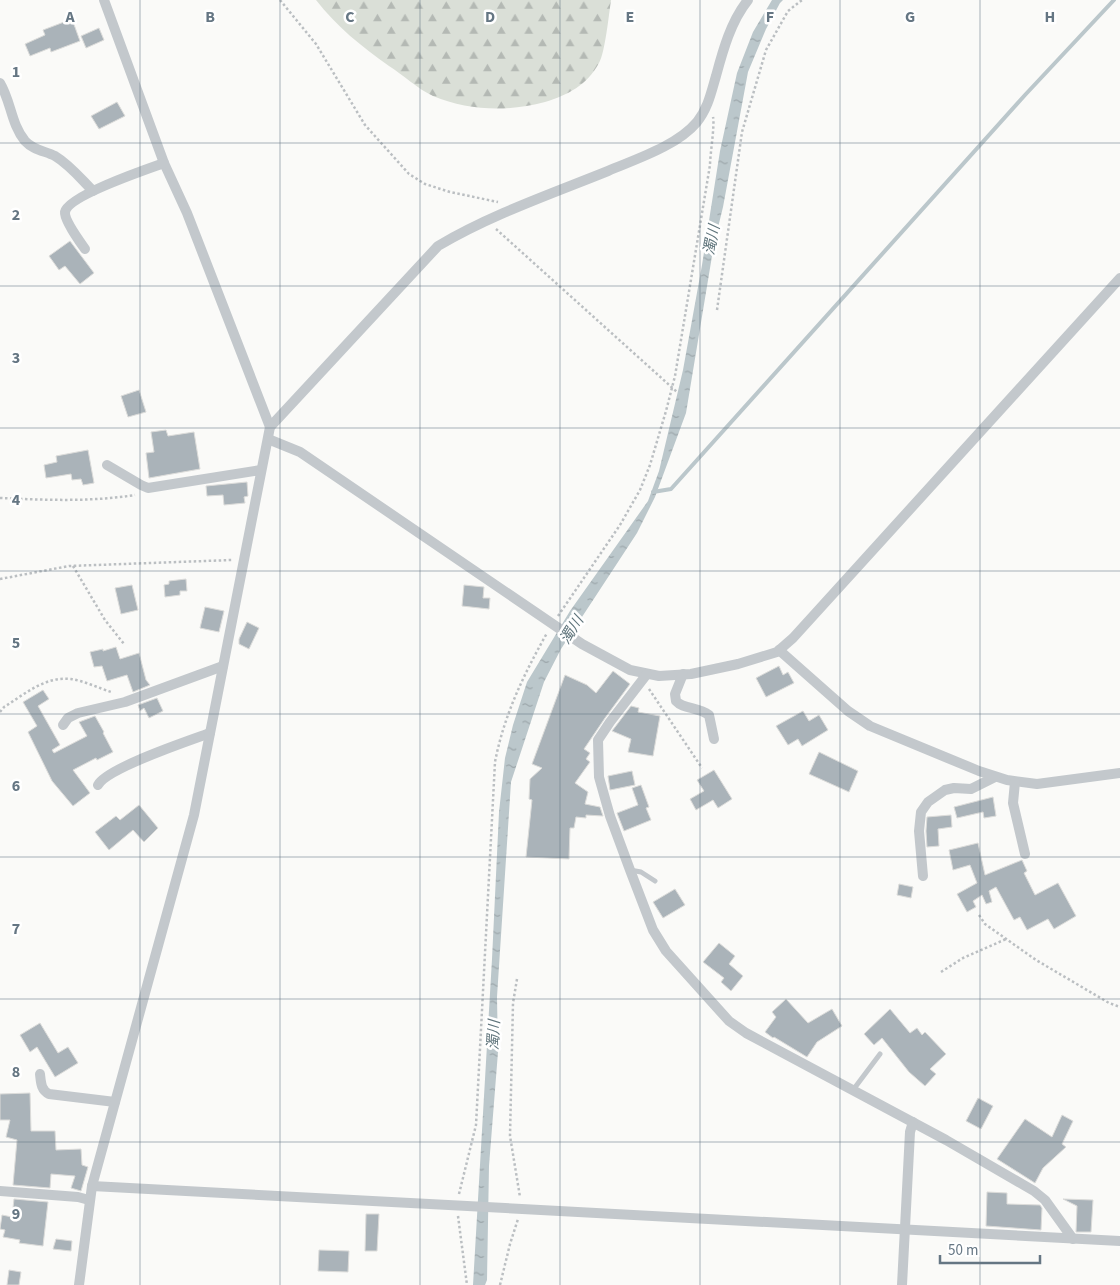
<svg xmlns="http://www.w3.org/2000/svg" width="1120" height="1285" viewBox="0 0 1120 1285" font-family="'Source Sans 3','Noto Sans JP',sans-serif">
<defs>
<pattern id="forest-firs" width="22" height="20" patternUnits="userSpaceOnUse" patternTransform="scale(1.25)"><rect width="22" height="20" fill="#dadfd7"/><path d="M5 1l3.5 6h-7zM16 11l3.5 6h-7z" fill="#b4b9b4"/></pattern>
<pattern id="water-ripples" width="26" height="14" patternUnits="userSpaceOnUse" patternTransform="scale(1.25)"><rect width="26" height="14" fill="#bbc7cb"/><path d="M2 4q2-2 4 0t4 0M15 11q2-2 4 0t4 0" fill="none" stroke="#9ca6aa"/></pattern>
</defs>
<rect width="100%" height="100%" fill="#fafaf8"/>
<path fill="url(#forest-firs)" d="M316 0H611C609 14 605 53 599 63 587 85 568 95 545 102 508 112 469 111 433 96 418 89 403 75 389 66 362 47 336 26 316 0Z"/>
<path fill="url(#water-ripples)" d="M772 0H783L780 3 766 29 748 72 723 207 714 244 686 413 655 497 637 533 561 649 544 682 511 782 497 997 498 1052 489 1166 487 1280 485 1285H473L492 959 499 812 505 758 513 725 527 682 570 611 648 501 659 471 683 370 702 265 720 151 737 73 753 32Z"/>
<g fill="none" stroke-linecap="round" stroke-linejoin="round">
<path stroke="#bbc7cb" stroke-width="4" d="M653 492 671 489 1025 95 1114 0"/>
</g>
<g fill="#aab3b9" stroke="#dcdcda">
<path d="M72 19 80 41 51 52 50 48 30 56 25 44 45 35 43 30Z"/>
<path d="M99 28 104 40 86 48 81 36Z"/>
<path d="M117 102 125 116 99 129 91 116Z"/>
<path d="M70 241 94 273 80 284 65 266 59 270 49 256Z"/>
<path d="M139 390 146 412 128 417 121 396Z"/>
<path d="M166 430 168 436 194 432 200 469 149 478 146 453 154 452 151 432Z"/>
<path d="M88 450 94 483 83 485 81 479 72 480 71 474 46 478 44 465 57 462 56 456Z"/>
<path d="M247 482 248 496 244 497 245 503 224 505 223 495 207 496 206 486Z"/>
<path d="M186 579 187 591H180V595L165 597 164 585 169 584V581Z"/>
<path d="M132 585 138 610 121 614 115 588Z"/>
<path d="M464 585 484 587 483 598H490L489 609 462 606Z"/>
<path d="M205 607 224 611 219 632 200 628Z"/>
<path d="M247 622 259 628 249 649 239 644V639Z"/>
<path d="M116 647 120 659 139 653 146 680 150 685 133 692 127 675 107 681 102 666 94 667 90 652 103 649V651Z"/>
<path d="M779 666 783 675 788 672 794 683 766 697 756 678Z"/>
<path d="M613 671 630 684 605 718 584 749 590 753 586 759 590 762 575 783 588 792 585 804 600 807 603 816 586 815V818L576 817 574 828H570L569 859 526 857 532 800 529 799 530 779 542 768 532 764 565 675 587 685 596 693Z"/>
<path d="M43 690 49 699 38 706 60 745 52 750 54 753 87 736 79 722 95 716 104 732 103 733 113 752 97 760 96 758 73 770 90 793 73 806 52 781 28 732 37 726 23 702Z"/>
<path d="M157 698 163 711 149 718 144 708 140 711 138 705Z"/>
<path d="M631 706 639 708 638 712 660 716 653 756 628 752 631 739 612 731Z"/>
<path d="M803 711 809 721 819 715 828 730 802 746 798 739 788 745 776 726Z"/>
<path d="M819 752 858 771 849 792 809 774Z"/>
<path d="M714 770 732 799 718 808 713 800 696 810 690 799 704 791 697 780Z"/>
<path d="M632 771 635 785 610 790 608 776Z"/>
<path d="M641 785 649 807 646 808 651 820 624 831 617 813 638 805 632 788Z"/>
<path d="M993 797 996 816 984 818 983 812 957 818 954 807Z"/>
<path d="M139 805 158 828 144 842 133 830 109 850 95 832 116 816 120 820Z"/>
<path d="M951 815 952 827 938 829 939 846 927 847 926 831 927 817Z"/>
<path d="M978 843 985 875 1022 860 1027 871 1024 873 1035 895 1058 883 1076 916 1054 929 1048 919 1027 930 1020 917 1014 920 996 887 989 891 992 902 986 904 982 895 973 901 976 907 967 912 957 894 977 883 970 865 953 870 949 850Z"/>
<path d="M899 884 913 887 911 898 897 895Z"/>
<path d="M675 889 685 905 663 918 653 902Z"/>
<path d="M719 943 735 956 729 964 743 976 731 991 721 982 724 978 703 962Z"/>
<path d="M786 999 808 1023 832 1009 842 1026 817 1042 807 1057 774 1037 773 1038 765 1032 776 1017 772 1012Z"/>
<path d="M890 1009 910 1033 917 1028 922 1035 925 1032 946 1054 930 1069 936 1074 925 1086 909 1072 882 1038 874 1045 864 1034Z"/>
<path d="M40 1023 58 1053 68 1047 78 1063 55 1077 37 1047 30 1052 20 1035Z"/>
<path d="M30 1093 31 1131H55L56 1150 81 1149 82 1165 88 1167 81 1191 71 1188 75 1176 51 1174 50 1188 13 1185 17 1140 6 1137 10 1120H0V1094Z"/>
<path d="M978 1098 993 1106 981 1129 966 1121Z"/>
<path d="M1062 1115 1073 1121 1062 1144 1066 1147 1043 1168 1035 1183 997 1159 1025 1119 1052 1137Z"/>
<path d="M987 1192 1007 1193V1204L1040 1205 1042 1208 1041 1230 986 1226Z"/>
<path d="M14 1199 48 1202 43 1246 19 1243 20 1240 3 1237 5 1230 0 1229 2 1215 12 1217Z"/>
<path d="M1063 1199 1093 1200 1091 1232H1076L1077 1206Z"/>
<path d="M366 1214H379L377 1251H365Z"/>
<path d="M56 1239 72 1241 71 1251 53 1249Z"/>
<path d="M319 1250 349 1251 348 1272 318 1271Z"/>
<path d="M9 1270 21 1272 19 1285H7Z"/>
</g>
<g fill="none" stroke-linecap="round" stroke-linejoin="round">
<g stroke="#bbbfc2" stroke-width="2.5" stroke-dasharray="2.5 2.5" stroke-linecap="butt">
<path d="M280 0 316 44 365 125 409 174 425 184 450 192 498 202"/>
<path d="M496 229 677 392"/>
<path d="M717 310 742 132 766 50 788 11 802 0"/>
<path d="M0 498C45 500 91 502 135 495"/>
<path d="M73 566 105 620 124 644"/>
<path d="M0 579 69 566 232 560"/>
<path d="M558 616 620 525 640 490 650 465 666 411 675 376 710 165C710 155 715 124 713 117"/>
<path d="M649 689 702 768"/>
<path d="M0 712 4 707C25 694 45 676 71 679 84 681 99 688 111 692"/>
<path d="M979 915 985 924 1036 960 1109 1003 1120 1007"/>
<path d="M941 972 963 958 1006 939"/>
<path d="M517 979 513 1003 510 1136 520 1197"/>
<path d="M459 1194 476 1125 495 762C504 715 524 674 547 633"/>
<path d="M458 1216 467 1285"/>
<path d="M500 1285 510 1244 518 1219"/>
</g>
<g stroke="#c3c8cc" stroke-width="5">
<path d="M630 870 641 872 655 881"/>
<path d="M853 1090 880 1054"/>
</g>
<g stroke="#c3c8cc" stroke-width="10">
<path d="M104 0 164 163 187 213 270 427"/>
<path d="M0 83C11 101 11 124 25 141 33 150 45 151 55 156 70 165 81 179 93 191"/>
<path d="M85 249C80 242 64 220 65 212 68 196 147 169 164 163"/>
<path d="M268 439 300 452 582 644 630 670 659 676 691 674 738 664 777 652 793 638 1120 278"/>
<path d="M107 465 141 485 148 488 261 470"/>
<path d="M779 650 848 711 870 726 979 771 1007 780 1037 784 1120 773"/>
<path d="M647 674 610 722 598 740 599 777 610 816 630 870 653 930 666 951 729 1021 746 1033 946 1140 1034 1191 1045 1200 1073 1239"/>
<path d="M683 674 675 694 676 701C683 709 698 707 709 715L714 739"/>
<path d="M63 725 68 718 78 713 125 702 223 666"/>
<path d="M1015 782 1013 803 1025 854"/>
<path d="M98 785C107 768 188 741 210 733"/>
<path d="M923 876 919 831 921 812 928 802 945 790 954 788 971 789 995 777"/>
<path d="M40 1074C41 1083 41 1090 49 1094L115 1102"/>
<path d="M92 1186 1120 1241"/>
<path d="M0 1191 78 1197 89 1200"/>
<path d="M79 1285 92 1186 194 815 270 427 438 246C490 215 551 194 608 171 636 159 677 146 697 122 708 108 711 93 716 76 723 50 731 21 748 0"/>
<path d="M902 1285 910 1132 913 1122"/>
</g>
</g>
<path fill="none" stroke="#657683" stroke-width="1" stroke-opacity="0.55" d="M140 0V1285M280 0V1285M420 0V1285M560 0V1285M700 0V1285M840 0V1285M980 0V1285M0 143H1120M0 286H1120M0 428H1120M0 571H1120M0 714H1120M0 857H1120M0 999H1120M0 1142H1120"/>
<g text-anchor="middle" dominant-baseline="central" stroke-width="5" stroke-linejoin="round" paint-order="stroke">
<g font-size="15" font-style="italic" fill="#60757c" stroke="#fff">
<text transform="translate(712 240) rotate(-79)">濁川</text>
<text transform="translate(572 630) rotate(-58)">濁川</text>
<text transform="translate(494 1035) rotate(-87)">濁川</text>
</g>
</g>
<g font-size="16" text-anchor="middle" font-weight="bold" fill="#657683" stroke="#fff" stroke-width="5" stroke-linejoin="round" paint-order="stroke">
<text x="70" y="22">A</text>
<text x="210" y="22">B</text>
<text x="350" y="22">C</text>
<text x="490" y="22">D</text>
<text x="630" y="22">E</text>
<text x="770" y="22">F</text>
<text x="910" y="22">G</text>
<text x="1050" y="22">H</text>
<text x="16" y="77">1</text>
<text x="16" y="220">2</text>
<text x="16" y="363">3</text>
<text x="16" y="505">4</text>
<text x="16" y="648">5</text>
<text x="16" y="791">6</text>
<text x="16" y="934">7</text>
<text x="16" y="1077">8</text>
<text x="16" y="1219">9</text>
</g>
<path d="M940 1255v8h100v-8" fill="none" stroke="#657683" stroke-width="2.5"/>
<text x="948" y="1255" font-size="15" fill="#657683" stroke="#ffffff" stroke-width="4" paint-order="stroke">50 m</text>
</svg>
